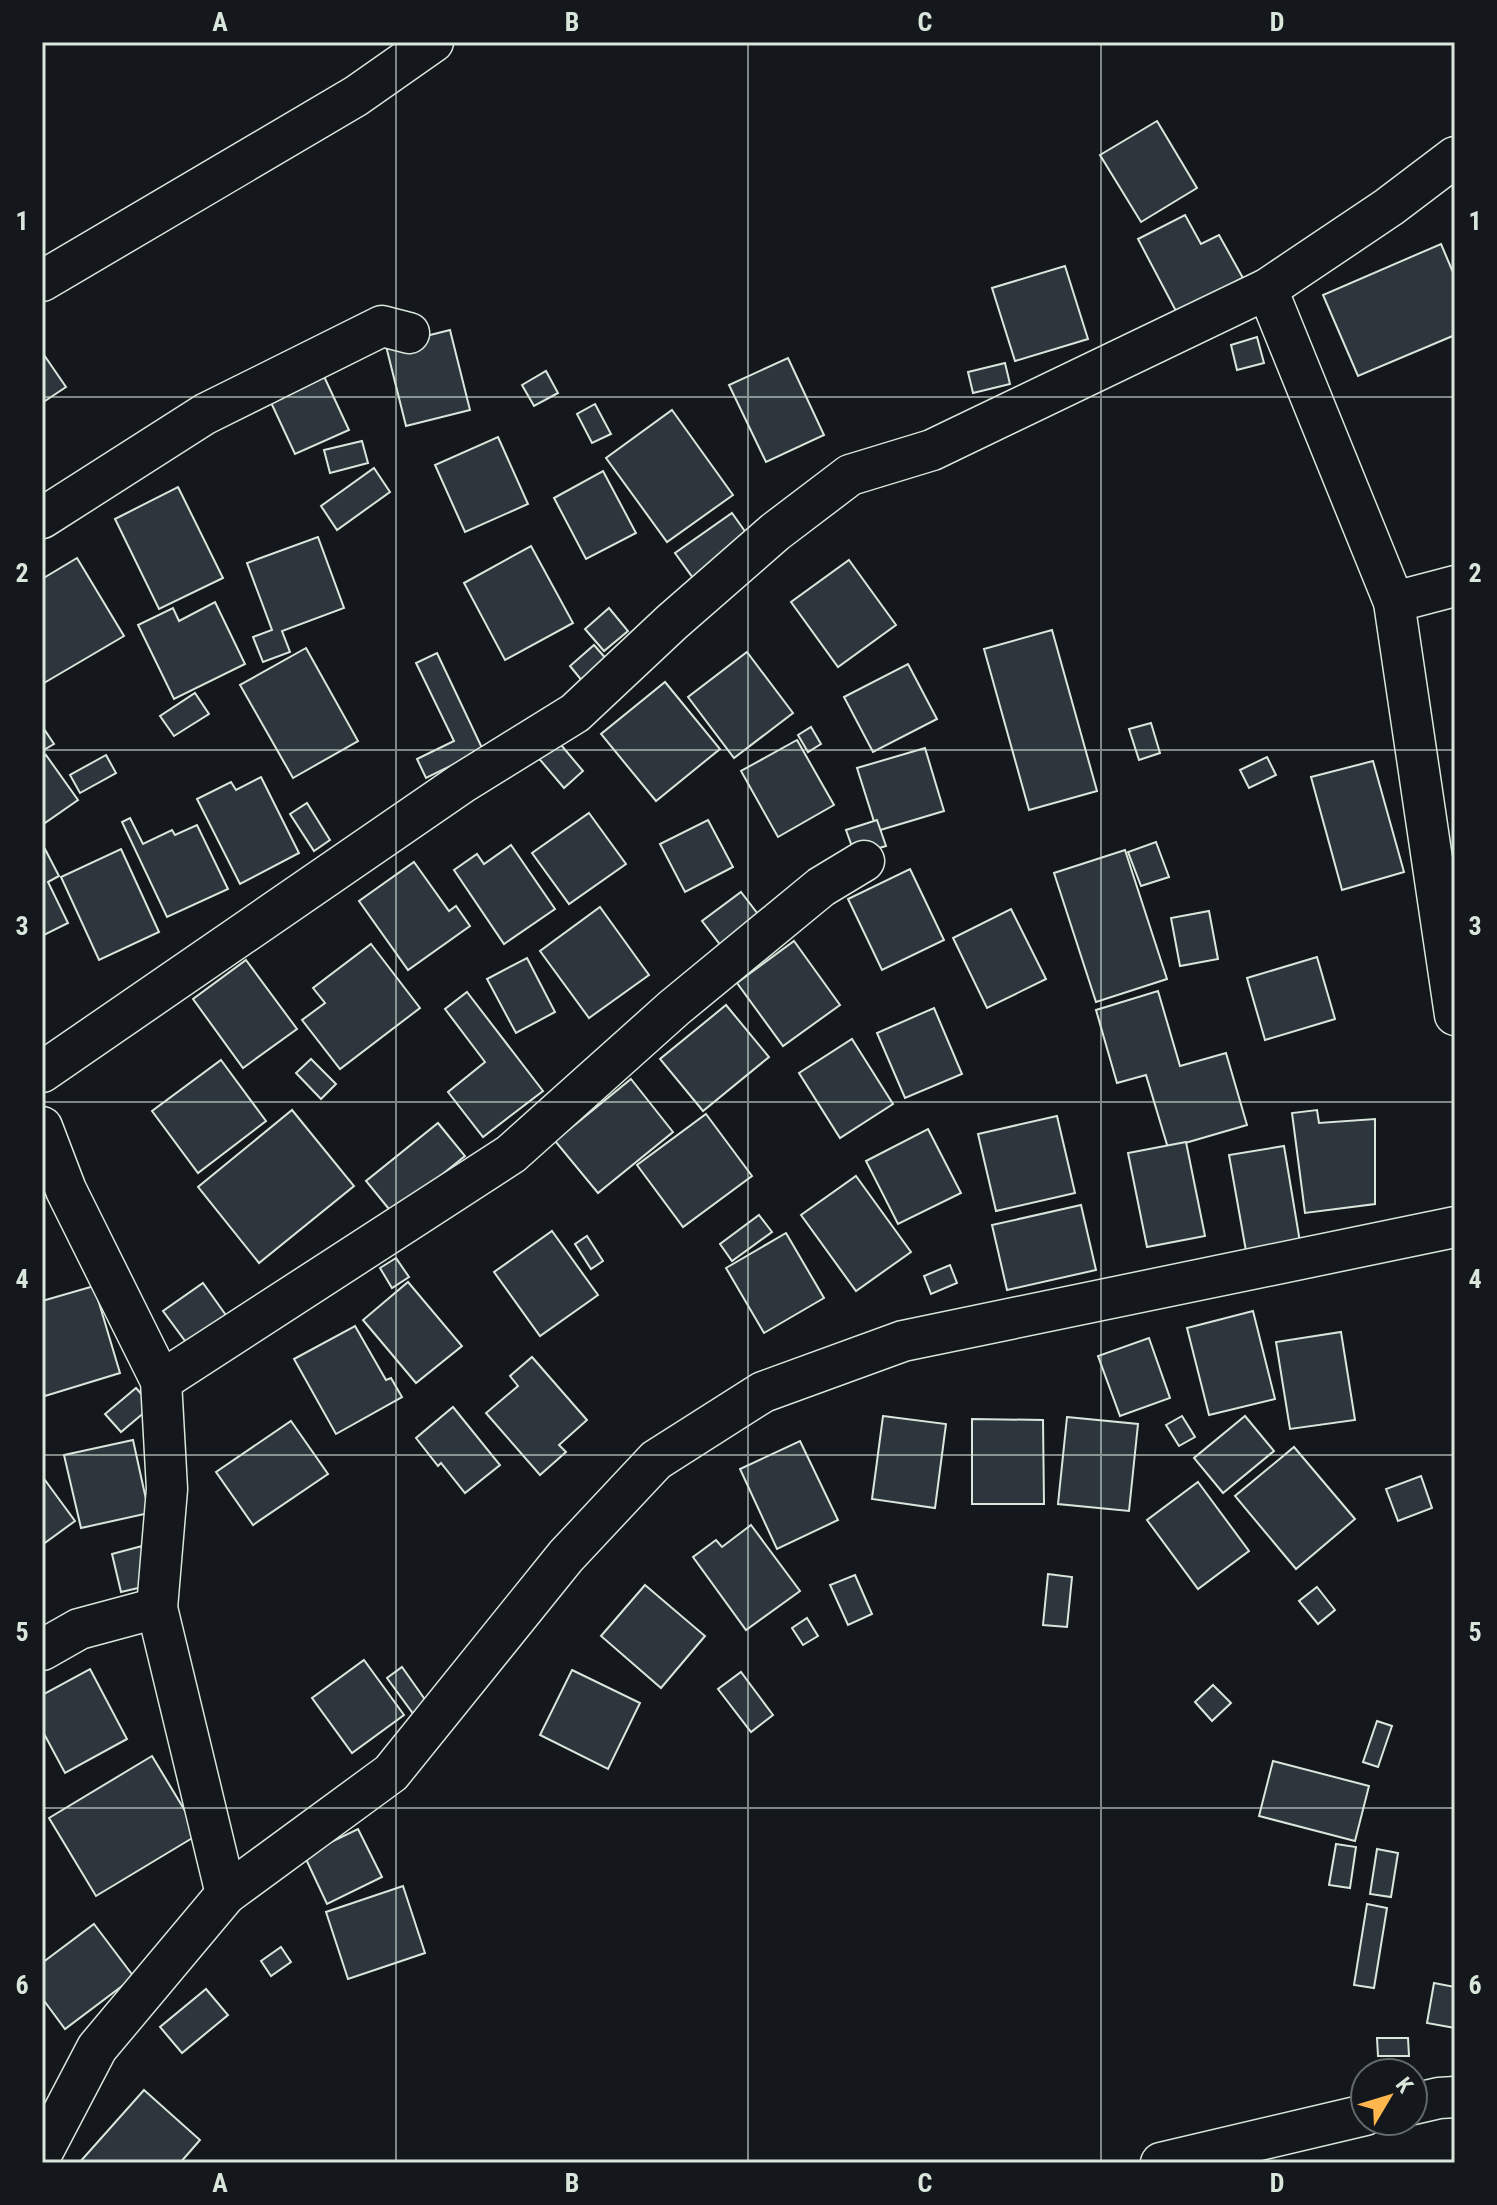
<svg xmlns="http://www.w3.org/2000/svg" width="1497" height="2205" viewBox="0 0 1497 2205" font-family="'Roboto Condensed',sans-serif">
<rect width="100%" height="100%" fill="#14181c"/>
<g fill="#2c363c" stroke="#d8e6dc" stroke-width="2">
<path d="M1157 121 1197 188 1141 222 1100 155Z"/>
<path d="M1185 215 1201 244 1219 235 1243 278 1177 313 1138 239Z"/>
<path d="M1441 244 1455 277V335L1358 376 1323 295Z"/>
<path d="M1065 266 1088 339 1015 361 992 288Z"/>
<path d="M450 330 470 410 406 426 386 346Z"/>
<path d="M1257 337 1264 363 1237 370 1231 345Z"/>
<path d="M42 352 66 387 42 403Z"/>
<path d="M788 358 824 435 766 462 729 385Z"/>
<path d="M1005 363 1010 384 973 393 968 372Z"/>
<path d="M321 370 349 430 295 454 267 394Z"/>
<path d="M546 371 558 393 534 406 522 385Z"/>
<path d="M595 404 611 434 592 443 577 414Z"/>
<path d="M672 410 733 495 667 542 606 458Z"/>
<path d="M498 437 528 504 465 532 435 465Z"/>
<path d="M362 441 368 463 330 473 324 450Z"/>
<path d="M374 468 390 492 337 530 321 506Z"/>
<path d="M603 471 636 533 586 559 554 498Z"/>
<path d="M178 487 223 578 159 609 115 519Z"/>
<path d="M732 513 749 537 693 578 675 553Z"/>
<path d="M318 537 344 608 282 631 290 652 263 662 253 637 272 630 247 563Z"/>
<path d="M531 546 573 623 505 660 464 583Z"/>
<path d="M77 558 124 636 44 683 42 680V579Z"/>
<path d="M849 560 896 625 838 667 791 602Z"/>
<path d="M215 602 245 664 174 699 138 625 173 608 179 621Z"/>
<path d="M609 608 628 631 604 651 585 629Z"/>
<path d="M1052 630 1097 791 1029 810 984 649Z"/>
<path d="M594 645 608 661 583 682 570 666Z"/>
<path d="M306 648 358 741 293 778 240 685Z"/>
<path d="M747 652 793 713 734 758 688 697Z"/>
<path d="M437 653 483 750 426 778 417 759 454 741 416 663Z"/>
<path d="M908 664 937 719 873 752 844 697Z"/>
<path d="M665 682 720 749 656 801 601 734Z"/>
<path d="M195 693 209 714 174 736 160 716Z"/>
<path d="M1151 723 1160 753 1139 760 1129 729Z"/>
<path d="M42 726 54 744 42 751Z"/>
<path d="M811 727 821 744 808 752 798 735Z"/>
<path d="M556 739 583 771 564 788 536 755Z"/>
<path d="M797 740 834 805 778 837 741 771Z"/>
<path d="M925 748 944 811 877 831 857 768Z"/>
<path d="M46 755 78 800 42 825V758Z"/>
<path d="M106 755 116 773 80 793 70 775Z"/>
<path d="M1267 757 1276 775 1249 788 1240 770Z"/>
<path d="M1373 761 1404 872 1342 890 1311 777Z"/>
<path d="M261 777 299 853 240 884 197 799 231 782 236 790Z"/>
<path d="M307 803 330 840 314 851 290 814Z"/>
<path d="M589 813 626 864 569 904 532 853Z"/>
<path d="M130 818 143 844 172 830 175 835 197 825 228 889 167 917 122 822Z"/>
<path d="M708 820 733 867 685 892 660 844Z"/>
<path d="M877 820 886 846 855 855 846 830Z"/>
<path d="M1156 842 1169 877 1141 886 1128 852Z"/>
<path d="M511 845 555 909 504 944 454 870 477 854 484 864Z"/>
<path d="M45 849 59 876 48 882 68 923 42 936V851Z"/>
<path d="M121 849 159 932 99 960 61 877Z"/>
<path d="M1125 850 1167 979 1096 1002 1054 873Z"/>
<path d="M414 862 449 911 456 906 470 926 408 970 359 901Z"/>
<path d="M910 869 944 940 882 970 848 899Z"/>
<path d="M741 892 764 922 725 951 702 921Z"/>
<path d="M600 907 649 975 589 1018 540 951Z"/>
<path d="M1011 909 1046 979 987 1008 953 938Z"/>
<path d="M1209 911 1218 959 1180 966 1171 918Z"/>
<path d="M794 941 840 1005 783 1046 737 983Z"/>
<path d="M371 944 420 1008 340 1069 302 1020 325 1003 313 988Z"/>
<path d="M1317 957 1335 1019 1265 1040 1247 978Z"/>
<path d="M527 958 555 1012 516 1033 487 979Z"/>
<path d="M246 960 297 1029 243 1068 193 999Z"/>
<path d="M1158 991 1180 1066 1226 1053 1247 1125 1168 1148 1146 1075 1117 1083 1096 1010Z"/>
<path d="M467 992 543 1091 483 1137 448 1092 485 1062 445 1009Z"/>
<path d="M726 1005 769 1057 703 1111 660 1059Z"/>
<path d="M934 1008 962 1074 905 1098 877 1033Z"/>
<path d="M852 1039 893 1104 840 1138 799 1073Z"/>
<path d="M311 1059 336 1084 321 1099 296 1073Z"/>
<path d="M221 1060 266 1121 198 1173 152 1111Z"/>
<path d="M631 1079 673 1132 598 1193 555 1141Z"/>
<path d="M292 1110 354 1186 259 1263 198 1187Z"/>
<path d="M1317 1110 1319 1123 1375 1119V1204L1305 1213 1292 1113Z"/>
<path d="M706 1114 752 1176 683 1227 637 1165Z"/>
<path d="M1057 1116 1075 1193 996 1211 978 1134Z"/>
<path d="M438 1123 465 1156 393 1214 366 1181Z"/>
<path d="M928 1129 961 1193 898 1224 866 1161Z"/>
<path d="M1186 1142 1205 1236 1147 1247 1128 1153Z"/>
<path d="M1284 1146 1300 1242 1246 1251 1229 1155Z"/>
<path d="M856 1176 911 1252 856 1291 801 1215Z"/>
<path d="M1081 1205 1096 1270 1007 1290 992 1225Z"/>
<path d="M759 1215 772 1232 732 1261 720 1244Z"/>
<path d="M552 1231 598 1295 540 1336 494 1272Z"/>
<path d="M786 1233 824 1298 764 1333 726 1268Z"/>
<path d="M587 1236 603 1261 591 1269 575 1244Z"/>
<path d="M396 1258 409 1277 392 1288 380 1268Z"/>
<path d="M950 1265 957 1283 931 1294 924 1276Z"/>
<path d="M408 1282 462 1346 416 1383 363 1320Z"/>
<path d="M203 1283 233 1325 194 1353 163 1311Z"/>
<path d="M94 1286 120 1373 45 1396 42 1386V1301Z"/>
<path d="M1253 1311 1275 1399 1209 1415 1187 1328Z"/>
<path d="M355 1326 386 1380 391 1378 402 1397 336 1434 294 1359Z"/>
<path d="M1341 1332 1355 1420 1290 1429 1276 1342Z"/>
<path d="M1149 1338 1170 1398 1120 1416 1098 1356Z"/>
<path d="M532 1357 587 1420 559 1445 566 1452 540 1475 486 1413 518 1386 510 1376Z"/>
<path d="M136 1388 152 1406 121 1432 105 1414Z"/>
<path d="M453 1407 500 1465 465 1493 441 1463 438 1466 416 1438Z"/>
<path d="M883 1416 946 1424 935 1508 872 1499Z"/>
<path d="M1182 1416 1195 1437 1179 1446 1166 1425Z"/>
<path d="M1245 1416 1274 1451 1223 1493 1194 1458Z"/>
<path d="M1067 1417 1138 1424 1129 1511 1058 1504Z"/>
<path d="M972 1419 1043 1420 1044 1504H972Z"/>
<path d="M291 1421 328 1474 253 1525 216 1472Z"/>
<path d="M133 1440 149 1513 81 1528 64 1455Z"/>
<path d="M800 1441 838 1520 777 1549 740 1469Z"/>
<path d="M1294 1447 1355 1519 1296 1569 1235 1496Z"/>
<path d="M42 1476 75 1521 42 1545Z"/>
<path d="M1421 1476 1432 1508 1398 1521 1386 1489Z"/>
<path d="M1198 1482 1249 1551 1198 1589 1147 1520Z"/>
<path d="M751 1525 800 1591 746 1630 693 1557 716 1540 722 1547Z"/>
<path d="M142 1546 151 1585 121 1592 112 1554Z"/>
<path d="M1048 1574 1072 1577 1067 1627 1043 1625Z"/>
<path d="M855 1575 872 1614 848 1625 830 1585Z"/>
<path d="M645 1585 705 1636 661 1688 601 1636Z"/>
<path d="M1317 1587 1335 1610 1318 1624 1299 1601Z"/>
<path d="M807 1618 818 1636 803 1645 792 1628Z"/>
<path d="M364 1660 404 1715 352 1753 312 1698Z"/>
<path d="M402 1667 431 1708 417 1719 387 1678Z"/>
<path d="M90 1669 127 1739 65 1773 42 1730V1695Z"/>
<path d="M572 1670 640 1703 608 1769 540 1735Z"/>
<path d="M741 1672 773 1715 751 1732 718 1689Z"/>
<path d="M1213 1685 1231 1703 1212 1721 1195 1702Z"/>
<path d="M1377 1721 1392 1726 1378 1767 1363 1762Z"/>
<path d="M152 1756 199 1834 96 1896 49 1818Z"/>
<path d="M1273 1761 1369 1786 1355 1841 1259 1816Z"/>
<path d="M358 1829 382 1877 327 1904 304 1855Z"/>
<path d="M1336 1844 1356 1847 1350 1888 1329 1885Z"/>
<path d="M1377 1849 1398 1853 1391 1897 1370 1894Z"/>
<path d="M403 1886 425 1953 348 1979 326 1912Z"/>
<path d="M1367 1904 1387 1908 1374 1988 1354 1985Z"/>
<path d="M94 1924 134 1977 65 2029 42 1998V1963Z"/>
<path d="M281 1947 291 1962 271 1976 261 1961Z"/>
<path d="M1434 1983 1455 1987V2028L1427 2023Z"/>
<path d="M206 1989 228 2015 182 2053 160 2027Z"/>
<path d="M1377 2038H1408L1409 2056H1378Z"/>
<path d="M144 2090 200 2140 180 2163H79Z"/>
</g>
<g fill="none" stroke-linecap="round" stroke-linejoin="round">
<g stroke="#d8e6dc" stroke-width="43">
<g id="minor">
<path d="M42 281 356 96 433 42"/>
<path d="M1267 289 1394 602 1455 1015"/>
<path d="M42 518 205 414 382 326 409 333"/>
<path d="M1394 602 1455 586"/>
<path d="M42 1072 462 783 575 713 672 622 775 532 850 475 932 450 1267 289 1389 207 1455 157"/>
<path d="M42 1127 66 1190 161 1381 167 1489 157 1608 226 1894"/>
<path d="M161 1381 511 1154 674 1008 821 887 864 861"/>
<path d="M42 1650 79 1629 157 1608"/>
<path d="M1413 2104 1439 2098 1455 2097"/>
<path d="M42 2153 97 2048 226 1894 391 1773 566 1556 656 1460 763 1392 903 1341 1455 1227"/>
<path d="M1161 2163 1365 2115"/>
</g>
</g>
<use href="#minor" stroke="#14181c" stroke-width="40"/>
</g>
<path fill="none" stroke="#d8e6dc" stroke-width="2" stroke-opacity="0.55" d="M396 42V2163M748 42V2163M1101 42V2163M42 397H1455M42 750H1455M42 1102H1455M42 1455H1455M42 1808H1455"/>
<rect width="1497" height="2205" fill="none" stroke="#14181c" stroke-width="88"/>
<g transform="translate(1389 2097) rotate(52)"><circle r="38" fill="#14181c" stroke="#626a69" stroke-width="2"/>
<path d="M0-6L14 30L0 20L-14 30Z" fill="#ffb74d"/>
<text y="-12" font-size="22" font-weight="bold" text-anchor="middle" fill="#d8e6dc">K</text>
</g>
<rect x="44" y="44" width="1409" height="2117" fill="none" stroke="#d8e6dc" stroke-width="3"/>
<g font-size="26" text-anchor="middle" font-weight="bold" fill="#d8e6dc">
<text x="220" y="31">A</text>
<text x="572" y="31">B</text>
<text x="925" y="31">C</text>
<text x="1277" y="31">D</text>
<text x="22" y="230">1</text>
<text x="1475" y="230">1</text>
<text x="22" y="582">2</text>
<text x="1475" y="582">2</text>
<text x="22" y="935">3</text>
<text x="1475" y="935">3</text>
<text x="22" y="1288">4</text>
<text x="1475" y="1288">4</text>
<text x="22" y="1641">5</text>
<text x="1475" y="1641">5</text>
<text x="22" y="1994">6</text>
<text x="1475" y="1994">6</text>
<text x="220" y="2192">A</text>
<text x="572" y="2192">B</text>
<text x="925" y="2192">C</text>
<text x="1277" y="2192">D</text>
</g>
</svg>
